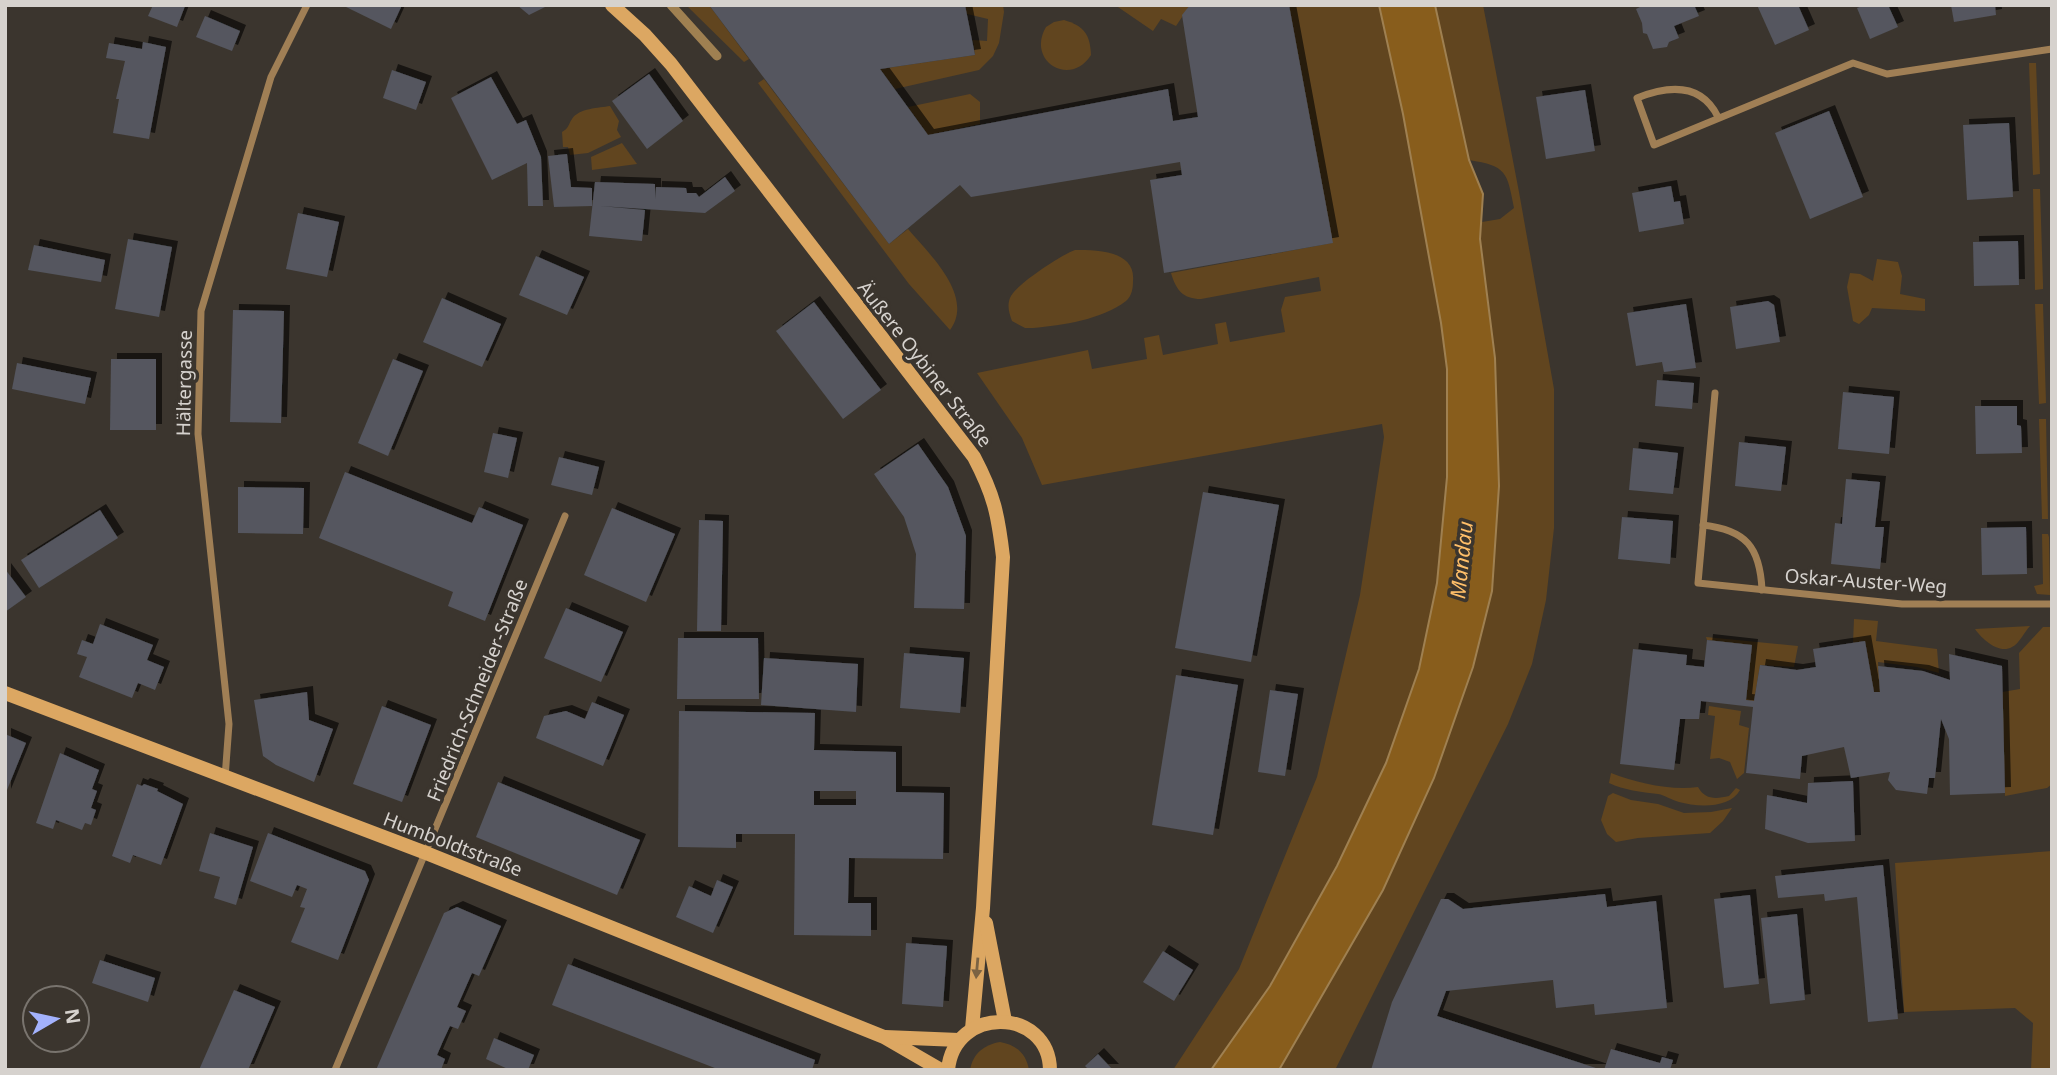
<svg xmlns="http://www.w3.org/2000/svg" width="2057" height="1075" font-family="'Noto Sans',sans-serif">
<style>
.green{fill:#61451f}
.water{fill:#885d1c;stroke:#9f8051;stroke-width:2}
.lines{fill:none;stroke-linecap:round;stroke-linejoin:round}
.stream{stroke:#9f8051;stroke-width:9}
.building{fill:#54565f;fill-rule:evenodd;filter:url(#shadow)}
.street{stroke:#a07f55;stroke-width:7}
.secondary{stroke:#dca762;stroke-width:14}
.oneway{fill:#7b6343}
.labels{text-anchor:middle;stroke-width:7;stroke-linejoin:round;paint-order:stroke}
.street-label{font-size:19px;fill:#d6d2ce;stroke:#3b352e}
.water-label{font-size:21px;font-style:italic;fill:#ffbf69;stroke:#3b352e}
</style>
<defs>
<filter id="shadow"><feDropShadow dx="6" dy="-6" stdDeviation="0" flood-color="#0009"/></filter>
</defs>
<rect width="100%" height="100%" fill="#3b352e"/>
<g class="green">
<polygon points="686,5 709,5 749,59 744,62"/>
<polygon points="965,5 1003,5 1004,12 999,43 993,56 979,70 895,89 880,69 975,55 973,40 987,41 988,19 967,14"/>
<polygon points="1115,5 1190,5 1176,26 1161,19 1153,31"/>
<path d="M1289 5H1379L1403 114 1441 323 1447 369V477L1437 583 1419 669 1386 763 1337 866 1270 986 1211 1070H1173L1239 969 1317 777 1360 595 1384 437 1382 424 1042 485 1022 438 977 373 1088 350 1092 369 1147 359 1144 338 1159 335 1163 355 1218 344 1215 324 1226 322 1230 342 1285 332 1281 310 1285 297 1321 291 1319 277 1201 299C1183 299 1176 290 1171 273L1332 243Z"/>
<path d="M1435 5H1483L1519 192 1554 389V528L1546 600 1532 664 1508 724 1335 1070H1279L1383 890 1434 778 1473 667 1492 591 1499 486 1495 358 1480 239 1482 222 1500 219 1514 208C1507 172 1507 166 1469 160Z"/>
<path d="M1064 20C1084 26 1090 34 1091 55 1070 88 1026 61 1046 27L1054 22Z"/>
<polygon points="2029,63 2036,63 2040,174 2033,175"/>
<path d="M764 79 889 244 908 229C929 254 975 296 950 330L909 284 758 83Z"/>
<polygon points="970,94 980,102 980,124 928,135 908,107"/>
<path d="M610 106 619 121 617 130 621 137 588 153 570 155 568 147H563L562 132C569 128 568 125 572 119 579 108 599 108 610 106Z"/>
<polygon points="622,143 637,164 592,170 591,157"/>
<polygon points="2033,189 2040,189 2043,285 2043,289 2035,290"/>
<path d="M1075 250C1096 250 1136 250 1133 281 1133 288 1132 296 1126 301 1101 320 1063 325 1033 328H1025L1012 321C1009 313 1007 306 1010 298 1015 285 1061 255 1075 250Z"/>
<polygon points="1877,259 1898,262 1902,276 1900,294 1925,299 1925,311 1872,308 1869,315 1859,324 1853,321 1847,287 1850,273 1860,274 1873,281"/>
<polygon points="2035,304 2043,304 2046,403 2039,404"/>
<polygon points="2039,419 2046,419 2048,519 2042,519"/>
<polygon points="2042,534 2048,534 2049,537 2050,595 2037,594 2034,586 2043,584"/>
<polygon points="1854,619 1878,621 1876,641 1937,649 1939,673 1917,667 1878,662 1880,692 1874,692 1865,641 1853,643"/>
<path d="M2030 626C2025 631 2019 644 2012 647 1999 655 1981 638 1975 629Z"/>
<polygon points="2043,627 2052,627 2052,784 2047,788 2005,796 2002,692 2020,689 2019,653"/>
<polygon points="1706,637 1798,646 1794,667 1760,665 1754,701 1746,700 1752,645 1707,640"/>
<polygon points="1709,706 1741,711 1739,725 1749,728 1744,773 1737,779 1730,762 1719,758 1710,759 1715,716 1708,715"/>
<path d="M1611 773C1636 783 1672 791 1698 787 1705 800 1716 799 1729 796L1736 788 1740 790C1730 809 1697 807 1679 802 1671 800 1665 795 1658 794 1641 792 1624 790 1609 783Z"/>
<polygon points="1613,793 1631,800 1658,804 1684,813 1711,812 1732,808 1723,821 1710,833 1638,838 1616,842 1607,834 1601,820 1608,796"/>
<polygon points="2052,851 2052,1070 2031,1070 2033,1023 2015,1008 1904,1012 1895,863"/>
<path d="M1000 1042C1016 1045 1026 1053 1029 1070H970C973 1053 984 1045 1000 1042Z"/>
</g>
<polygon class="water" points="1379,5 1435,5 1469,160 1483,194 1480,239 1495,358 1499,486 1492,591 1473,667 1434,778 1383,890 1279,1070 1211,1070 1270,986 1337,866 1386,763 1419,669 1437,583 1447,477 1447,369 1441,323 1403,114"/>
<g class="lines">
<polyline class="stream" points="671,5 717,56"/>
</g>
<g class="building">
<polygon points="153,5 185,6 177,27 148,16"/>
<polygon points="342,5 402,5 391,29"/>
<polygon points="517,5 549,5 529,15"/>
<polygon points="709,5 965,5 975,55 880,69 928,135 1168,89 1173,121 1198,117 1182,15 1190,5 1289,5 1333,243 1164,273 1150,180 1182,175 1180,162 971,197 960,185 889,244"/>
<polygon points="1644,5 1694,5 1699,16 1674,26 1679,38 1669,42 1667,47 1653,49 1647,34 1643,33 1642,23 1636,9"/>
<polygon points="1757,5 1798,5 1809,30 1775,45"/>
<polygon points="1865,5 1888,5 1898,27 1870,39 1857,8"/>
<polygon points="1951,5 1995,5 1996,15 1954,22"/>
<polygon points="205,16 240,31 232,51 196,37"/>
<polygon points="143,42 166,47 149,139 113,133 119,99 116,99 125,61 106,58 109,43 142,49"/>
<polygon points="392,70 426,82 416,110 383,98"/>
<polygon points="649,74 683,121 647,149 612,101"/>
<polygon points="491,77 517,124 526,120 541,157 543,206 528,206 527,163 492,180 451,98"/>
<polygon points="1585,90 1595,151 1546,159 1536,97"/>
<polygon points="1829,111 1863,197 1810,219 1775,133"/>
<polygon points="2009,123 2013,197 1967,200 1963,125"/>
<polygon points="567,154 571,187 592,188 592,206 554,207 548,156"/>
<polygon points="725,177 735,191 705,213 600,206 645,210 642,241 589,236 595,182 655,184 655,199 656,187 686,188 687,193 696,193 699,197"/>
<polygon points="1671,186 1674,202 1680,201 1684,224 1639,232 1632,193"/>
<polygon points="298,213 339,222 327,277 286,269"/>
<polygon points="128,239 172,247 159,317 115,309"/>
<polygon points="2018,241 2019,285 1974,286 1973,242"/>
<polygon points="34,245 105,260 101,282 28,270"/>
<polygon points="536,256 584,277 567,315 519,295"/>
<polygon points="442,298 501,324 482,367 423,342"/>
<polygon points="1768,301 1774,305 1780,342 1736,349 1730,307"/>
<polygon points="814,302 881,390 843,419 776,331"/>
<polygon points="1686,304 1696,368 1664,372 1662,362 1636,366 1627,313"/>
<polygon points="233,310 284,311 281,423 230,422"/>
<polygon points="111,359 156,359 156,430 110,430"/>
<polygon points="393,359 423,371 388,456 358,443"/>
<polygon points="17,363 91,378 85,404 12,389"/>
<polygon points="1657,380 1694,383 1692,409 1655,406"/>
<polygon points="1843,392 1894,397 1889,454 1838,449"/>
<polygon points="1975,406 2017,406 2017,425 2021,426 2022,453 1976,454"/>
<polygon points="493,433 517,438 508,478 484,472"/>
<polygon points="1739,442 1786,447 1781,491 1735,486"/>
<polygon points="918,444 948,487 966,536 964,609 914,608 916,554 904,517 874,474"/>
<polygon points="1633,448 1678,453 1673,494 1629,490"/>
<polygon points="559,457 599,467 592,495 551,485"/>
<polygon points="345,472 472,523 479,507 523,525 485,621 448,606 453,592 319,538"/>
<polygon points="1846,479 1880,482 1875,527 1884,527 1880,569 1831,564 1835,523 1842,524"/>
<polygon points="238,487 304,488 303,534 238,533"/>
<polygon points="1203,492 1279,505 1251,662 1175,648"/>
<polygon points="612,508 675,534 646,602 584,575"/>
<polygon points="100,510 118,538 39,588 21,560"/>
<polygon points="1622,517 1673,521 1670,564 1618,559"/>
<polygon points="699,520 723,521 721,631 697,631"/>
<polygon points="2026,527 2027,574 1982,575 1981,528"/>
<polygon points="5,569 26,597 5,612"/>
<polygon points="566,608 623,632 601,682 544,658"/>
<polygon points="100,624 153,645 147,660 164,667 155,690 138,683 132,698 79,677 87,657 77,654 82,640 93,644"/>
<polygon points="678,638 758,638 759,699 677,699"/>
<polygon points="1707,640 1752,645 1746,700 1754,701 1760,665 1797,670 1816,667 1813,649 1865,641 1874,692 1880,692 1878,666 1923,671 1950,680 1949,654 2002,666 2005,793 1950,795 1949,739 1941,719 1935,778 1929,778 1927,794 1896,790 1888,780 1890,772 1851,778 1844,747 1802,756 1800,779 1746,773 1753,707 1701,701 1699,719 1680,719 1674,770 1620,764 1633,649 1687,655 1686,665 1704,667"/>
<polygon points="904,653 964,658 960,713 900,708"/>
<polygon points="764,658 858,664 856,712 761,705"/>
<polygon points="1176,675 1238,685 1213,835 1152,825"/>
<polygon points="1270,690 1298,694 1285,776 1258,772"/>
<polygon points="307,692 309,720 333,729 314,782 276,765 263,756 254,700"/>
<polygon points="592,702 624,715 603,766 536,738 544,716 566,711 585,719"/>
<polygon points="382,706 431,725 402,802 353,784"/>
<path d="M679 711 815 713 814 750 896 752V792L944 793 943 859 849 858 848 903H871V936L794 935 795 834H736V848L678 847ZM814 791H856V805H814Z"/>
<polygon points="5,734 26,743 5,795"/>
<polygon points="60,753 99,770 92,789 97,791 91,808 96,810 91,825 85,823 82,830 56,820 53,829 36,823"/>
<polygon points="1853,781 1855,841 1808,843 1765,829 1767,795 1807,803 1808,783"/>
<polygon points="498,782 640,840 617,895 476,837"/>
<polygon points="137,784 142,786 144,784 158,789 157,791 183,804 161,865 133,855 130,863 112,856"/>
<polygon points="210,833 253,847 236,905 214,898 220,877 199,871"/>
<polygon points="268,833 365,871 369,880 338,960 291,942 305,908 300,907 307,889 297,885 292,897 250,881"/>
<polygon points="1883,865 1898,1019 1868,1022 1857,897 1825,901 1824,894 1778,898 1775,876"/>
<polygon points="717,880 733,887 713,933 676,917 689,886 711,896"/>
<polygon points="1605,894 1607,907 1656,901 1667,1008 1595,1015 1594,1004 1556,1008 1553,980 1446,991 1437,1016 1602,1070 1371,1070 1392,1002 1441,899 1448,899 1463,909"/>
<polygon points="1750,895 1759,984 1724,988 1714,899"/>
<polygon points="457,907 501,926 479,976 472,973 457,1007 466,1011 458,1029 450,1026 443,1041 437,1055 445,1059 441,1070 376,1070 444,913"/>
<polygon points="1797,914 1805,1000 1770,1004 1761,918"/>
<polygon points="906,943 947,946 943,1007 902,1004"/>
<polygon points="1163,951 1193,970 1174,1001 1143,982"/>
<polygon points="100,960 155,978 148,1002 92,983"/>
<polygon points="568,964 815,1060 812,1070 720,1070 552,1005"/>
<polygon points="234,990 275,1007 248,1070 199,1070"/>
<polygon points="494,1038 534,1055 528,1070 510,1070 486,1059"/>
<polygon points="1611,1049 1660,1063 1662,1057 1673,1060 1670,1070 1604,1070"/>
<polygon points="1098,1054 1113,1070 1089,1070 1085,1066"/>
</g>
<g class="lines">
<g class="street">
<path d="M1718 117C1701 82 1667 86 1637 98L1654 145 1853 63 1887 74 2052 49"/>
<polyline points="1715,393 1698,583 1902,604 2052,604"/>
<path d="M1703 525C1746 530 1760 547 1762 590"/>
<polyline points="225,778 229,724 198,434 201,311 271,77 307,5"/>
<polyline points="335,1070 565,516"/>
</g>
<g class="secondary">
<path d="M612 5 645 35 671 64 974 457C994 495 998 514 1003 557L983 908 972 1029"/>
<polyline points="5,693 426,853 884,1037 941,1070"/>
<polyline points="986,923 1005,1021"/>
<polyline points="885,1037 959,1040"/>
<path d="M948 1070C954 1005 1049 1007 1050 1070"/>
</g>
</g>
<defs><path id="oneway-solid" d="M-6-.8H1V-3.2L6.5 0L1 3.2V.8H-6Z" transform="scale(1.75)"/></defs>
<use class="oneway" href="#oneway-solid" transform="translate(977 968) rotate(95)"/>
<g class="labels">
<g class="street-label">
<text transform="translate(925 364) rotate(52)" y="7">Äußere Oybiner Straße</text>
<text transform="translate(184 383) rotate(-89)" y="7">Hältergasse</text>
<text transform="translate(1866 581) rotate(4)" y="7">Oskar-Auster-Weg</text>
<text transform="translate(477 690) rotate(-68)" y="7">Friedrich-Schneider-Straße</text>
<text transform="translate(453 844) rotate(21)" y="7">Humboldtstraße</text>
</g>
<g class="water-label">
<text transform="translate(1462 560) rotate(-84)" y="7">Mandau</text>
</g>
</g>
<rect width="2057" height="1075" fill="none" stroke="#d6d2ce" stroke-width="14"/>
<g transform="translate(56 1019) rotate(81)"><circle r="33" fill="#3b352e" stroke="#79746e" stroke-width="2"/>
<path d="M0-5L12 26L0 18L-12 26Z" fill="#a3b2fd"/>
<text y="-10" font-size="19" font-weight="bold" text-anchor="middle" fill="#d6d2ce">N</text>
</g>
</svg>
